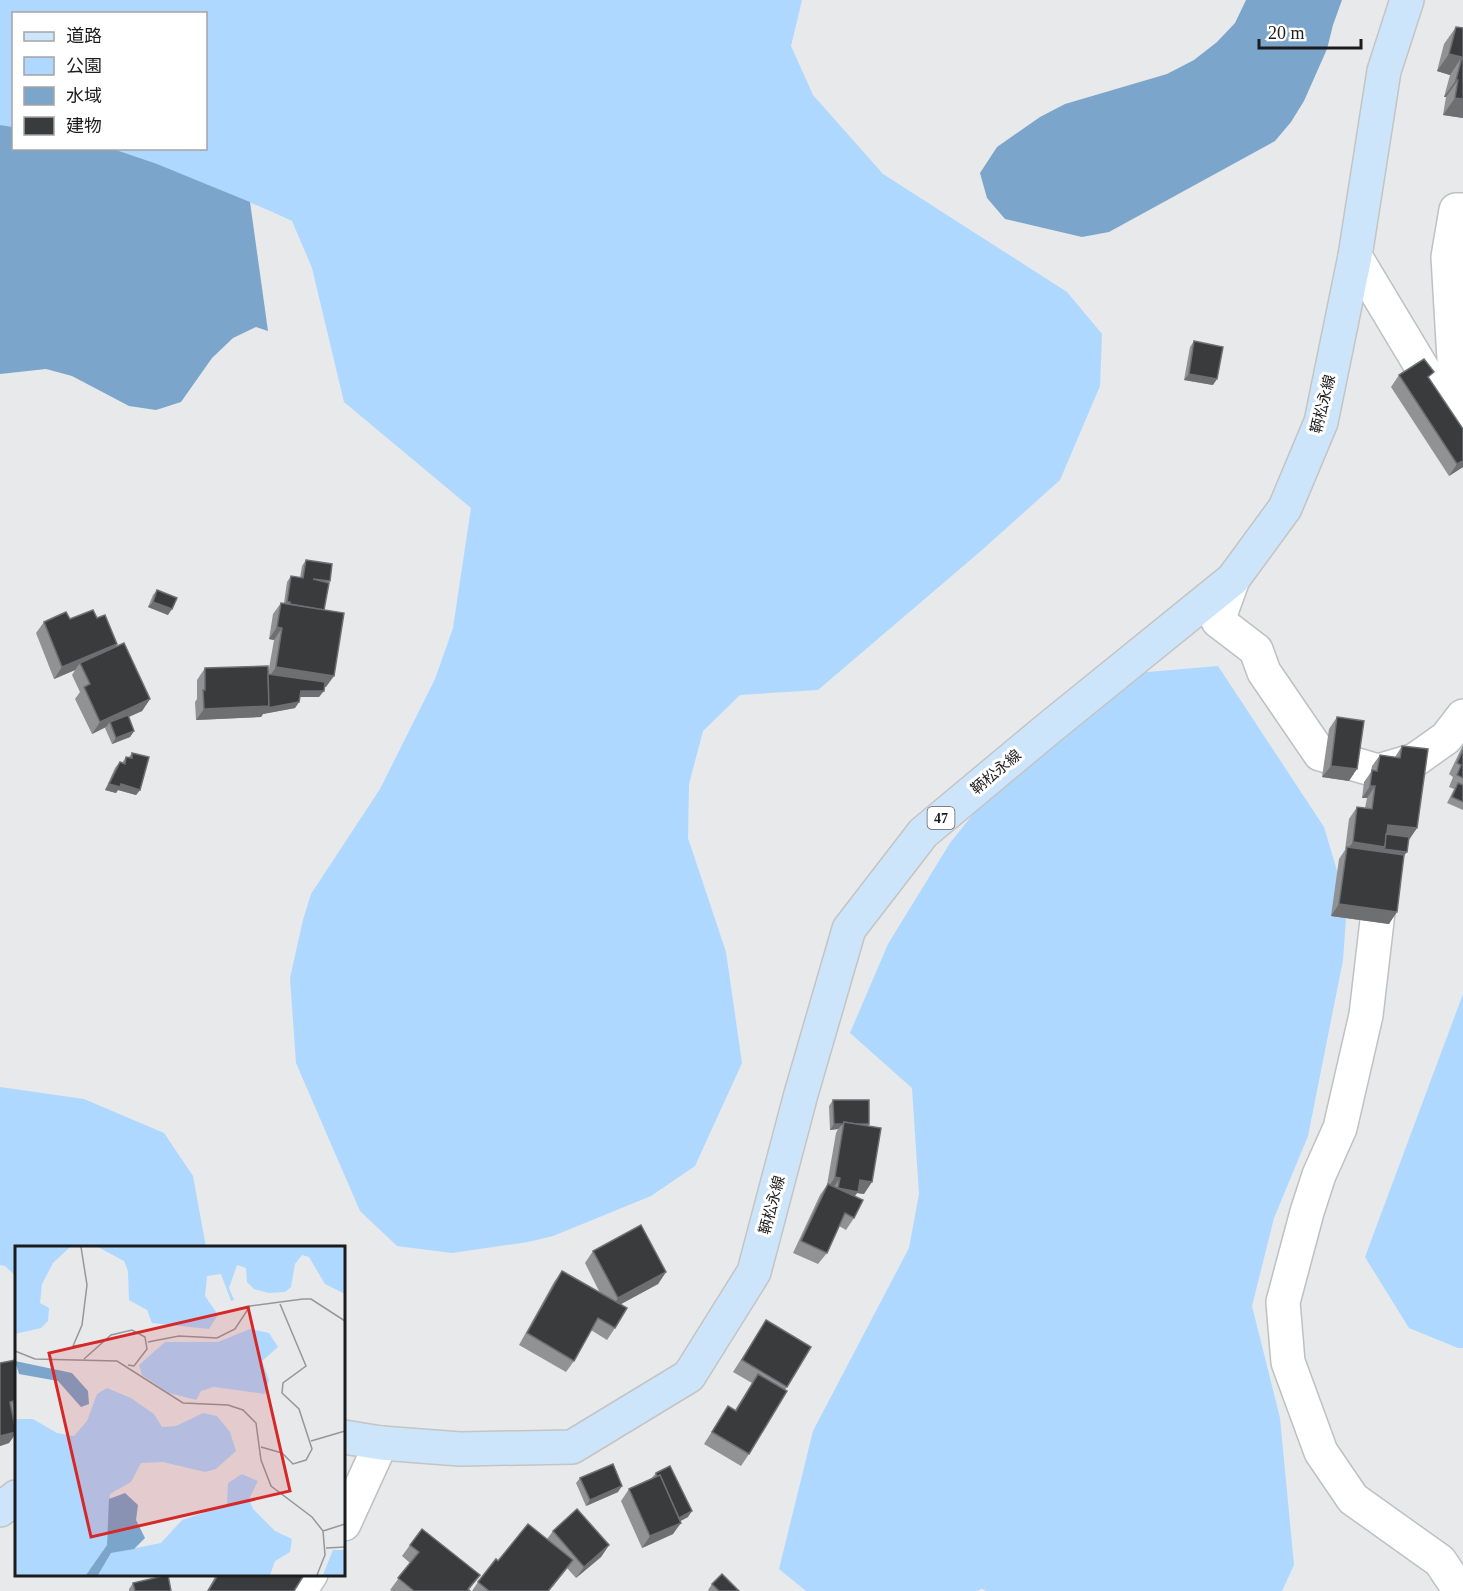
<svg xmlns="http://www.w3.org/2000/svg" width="1463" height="1591" font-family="'Times New Roman','Noto Sans JP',serif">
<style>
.green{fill:#aed8ff}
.water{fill:#7ca5cb}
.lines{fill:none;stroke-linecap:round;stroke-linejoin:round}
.minor-casing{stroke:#bec0c2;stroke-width:36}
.major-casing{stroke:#c4c4c4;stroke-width:36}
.minor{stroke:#fff;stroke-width:33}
.major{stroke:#cde5fb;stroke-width:33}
.wall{fill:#909294}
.shaded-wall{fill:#6d6f71}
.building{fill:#393b3d;stroke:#6d6f71;stroke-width:1.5}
.labels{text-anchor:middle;stroke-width:6;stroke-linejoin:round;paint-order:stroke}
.shield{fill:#fff;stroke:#606061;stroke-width:1.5}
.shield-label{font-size:14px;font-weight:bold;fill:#1c1c1d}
.street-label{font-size:15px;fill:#1c1c1d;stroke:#fff}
.inset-road{fill:none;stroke:#969799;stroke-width:1.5}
.view{fill:#d62828;fill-opacity:0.15;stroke:#d62828;stroke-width:3}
.inset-edge{fill:none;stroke:#1c1c1d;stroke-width:3}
</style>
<rect width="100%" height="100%" fill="#e7e9eb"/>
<g class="green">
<path d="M0 0H802L791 46 813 95 883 174 1067 292 1102 334 1100 386 1060 480 982 550 818 690 740 695 703 731 689 784 688 838 726 952 742 1063 695 1166 651 1196 553 1236 528 1242 452 1253 397 1246 360 1211 296 1063 290 978 303 920 311 894 380 789 435 679 453 628 471 508 344 402 312 268 292 221C233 194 173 170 113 149L206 148V14H14L13 127 0 125Z"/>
<polygon points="1218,666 1324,827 1347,904 1343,960 1308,1136 1274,1218 1252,1306 1280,1418 1294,1565 1282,1591 987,1591 982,1589 976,1591 806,1591 779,1569 813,1431 909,1248 919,1194 912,1088 850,1033 888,944 950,843 986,798 1136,673"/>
<polygon points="1463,994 1463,1348 1458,1348 1409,1328 1365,1257"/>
<polygon points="0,1087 84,1099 164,1133 193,1176 206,1247 16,1248 16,1276 5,1266 0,1265"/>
</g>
<g class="water">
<polygon points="1246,0 1342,0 1333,25 1327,49 1304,101 1291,122 1275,141 1109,232 1082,237 1005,219 987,198 980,173 997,147 1040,117 1065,104 1167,74 1194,60 1217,42 1235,23"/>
<polygon points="0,125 13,127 14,148 113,149 157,164 250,202 268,331 256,327 233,338 212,358 181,402 156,410 129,406 72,376 46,369 0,374"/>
</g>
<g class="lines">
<g class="minor-casing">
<g id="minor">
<polyline points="1355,256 1442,401"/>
<polyline points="1458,427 1448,257 1456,210 1463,210"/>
<polyline points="1233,579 1218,621 1256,650 1264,672 1320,754 1378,771 1415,760 1446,738 1463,716"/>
<polyline points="1382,878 1366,1015 1340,1128 1319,1175 1307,1212 1283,1302 1288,1362 1321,1452 1353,1499 1440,1561 1460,1591"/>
<polyline points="344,1524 381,1443"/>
<polyline points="300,1591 311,1574"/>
</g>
</g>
<g class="major-casing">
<g id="major">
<polyline points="344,1437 381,1443 460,1449 572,1447 689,1376 754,1272 801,1094 849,929 923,833 1049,728 1233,579 1285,508 1321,422 1355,256 1384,71 1407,0"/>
<polyline points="0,1510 16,1497"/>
</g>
</g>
<use href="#minor" class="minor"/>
<use href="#major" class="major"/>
</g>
<g class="wall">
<polygon points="1456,27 1463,28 1463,118 1443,115 1446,97 1444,97 1450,75 1437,71 1444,44"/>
<polygon points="1194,341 1213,385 1184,380 1190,347"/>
<polygon points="1399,375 1429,379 1463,429 1463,467 1449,476 1391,387"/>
<polygon points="306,560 330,581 329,583 324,610 326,687 324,687 319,697 300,697 299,702 295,708 263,714 261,717 196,720 195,702 197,699 197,680 205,668 268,674 274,640 269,639 273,614 281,603 284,603 287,582 291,576 300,578 302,566"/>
<polygon points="157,590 168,615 148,607 153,595"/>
<polygon points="97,618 117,644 116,647 150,699 142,711 128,717 134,731 130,737 112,744 105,728 106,727 92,734 75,699 80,692 72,675 75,670 54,679 36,633 44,622"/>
<polygon points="1337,717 1349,781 1322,777 1329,729"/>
<polygon points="1463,745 1463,810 1447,803 1454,789 1449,787 1453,777 1449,774"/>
<polygon points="1402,746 1417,828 1408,840 1407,852 1404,855 1389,924 1331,916 1339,859 1345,850 1349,819 1357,807 1365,808 1367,798 1362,798 1364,782 1371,772 1372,766 1380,755 1395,757"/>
<polygon points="132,753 140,790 136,795 118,790 116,793 105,790 115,768 120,762 122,763 126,757 129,757"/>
<polygon points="833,1100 869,1124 868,1126 864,1194 857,1193 855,1196 854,1218 846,1230 839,1226 827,1253 818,1264 793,1253 820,1195 827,1185 836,1133 838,1129 830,1130 829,1106"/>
<polygon points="593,1251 666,1272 658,1284 621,1304 615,1328 607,1340 591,1330 574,1361 566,1372 519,1345 554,1282 562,1271 600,1293 585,1263"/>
<polygon points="766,1320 811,1347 785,1390 749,1454 741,1466 704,1444 728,1406 735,1410 752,1383 733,1372"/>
<polygon points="16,1360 16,1433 9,1443 0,1446 0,1363"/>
<polygon points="656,1473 688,1517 680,1521 673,1534 642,1548 621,1501 629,1489 651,1479"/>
<polygon points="580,1478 618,1492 586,1506 576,1483"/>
<polygon points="553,1531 609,1545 601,1557 576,1578 567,1568 549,1591 472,1591 478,1582 498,1561 547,1539"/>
<polygon points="410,1545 480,1575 469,1590 470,1591 392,1591 390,1590 410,1563 402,1556"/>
<polygon points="216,1575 304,1575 294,1591 207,1591"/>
<polygon points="133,1583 171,1591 129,1591 129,1589"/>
<polygon points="712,1584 739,1591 709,1591 708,1590"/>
</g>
<g class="shaded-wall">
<polygon points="1449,54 1462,57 1450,75 1437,71"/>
<polygon points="1456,80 1458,80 1446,97 1444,97"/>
<polygon points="1455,98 1463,99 1463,118 1443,115"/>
<polygon points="1189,374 1217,379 1213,385 1184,380"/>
<polygon points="1463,461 1463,467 1449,476 1457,464"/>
<polygon points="153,602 172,609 168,615 148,607"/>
<polygon points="277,627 282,628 274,640 269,639"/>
<polygon points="117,644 109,656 80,663 75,670 54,679 62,667"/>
<polygon points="276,667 334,676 326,687 268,679"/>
<polygon points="301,691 324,691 319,697 297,697"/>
<polygon points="150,699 142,711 111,725 110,722 106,727 92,734 100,722"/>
<polygon points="299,702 295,708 263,714 261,717 196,720 204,709"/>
<polygon points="134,731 130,737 112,744 116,738"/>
<polygon points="1331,766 1357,769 1349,781 1322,777"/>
<polygon points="109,784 121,784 140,790 136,795 118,790 116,793 105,790"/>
<polygon points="1370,786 1375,786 1367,798 1362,798"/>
<polygon points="1388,825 1417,828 1409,840 1384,837"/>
<polygon points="1353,842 1385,847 1407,852 1402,858 1346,851"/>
<polygon points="1339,904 1397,912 1389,924 1331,916"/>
<polygon points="834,1124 843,1124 838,1129 830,1130"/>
<polygon points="835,1177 840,1178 832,1190 827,1189"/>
<polygon points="860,1180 872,1182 864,1194 857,1193 849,1203 838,1188"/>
<polygon points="666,1272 658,1284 610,1310 618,1298"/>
<polygon points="16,1426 16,1433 9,1443 0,1446 0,1436 12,1433"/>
<polygon points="622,1486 618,1492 586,1506 590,1500"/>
<polygon points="692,1511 688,1517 673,1525 677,1519"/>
<polygon points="681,1523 673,1534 642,1548 650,1536"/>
<polygon points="609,1545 601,1557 576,1578 584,1567"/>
<polygon points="573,1560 565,1571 549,1591 548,1591"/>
</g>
<g class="building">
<polygon points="1456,27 1463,28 1463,99 1455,98 1458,80 1456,80 1462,57 1449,54"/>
<polygon points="1194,341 1223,347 1217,379 1189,374"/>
<polygon points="1424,359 1434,372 1428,377 1463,429 1463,461 1457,464 1399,375"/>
<polygon points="306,560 332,564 330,581 313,579 329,583 324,610 290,604 290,602 287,602 291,576 303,578"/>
<polygon points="157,590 177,598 172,609 153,602"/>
<polygon points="281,603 344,613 334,676 276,667 282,628 277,627"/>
<polygon points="93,610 97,618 105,615 117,644 62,667 44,622 66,612 70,619"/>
<polygon points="124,643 150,699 100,722 84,687 90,684 80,663"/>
<polygon points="268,666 269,706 204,709 203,690 205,690 205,668"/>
<polygon points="268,674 325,682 324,691 301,691 299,702 267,708 269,706"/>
<polygon points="128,715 134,731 116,738 110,722"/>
<polygon points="1337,717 1364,721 1357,769 1331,766"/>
<polygon points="1402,746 1428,749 1417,828 1388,825 1385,847 1353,842 1357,807 1372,809 1375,786 1370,786 1372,770 1377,771 1380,755 1400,758"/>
<polygon points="1463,750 1463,778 1457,775 1461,765 1457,763"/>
<polygon points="132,753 149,757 140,790 121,784 120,787 109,784 120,762 125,764 126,757 132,758"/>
<polygon points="1458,783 1463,785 1463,802 1452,797"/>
<polygon points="1386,834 1409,837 1407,852 1383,849 1385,847"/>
<polygon points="1347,847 1404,855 1397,912 1339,904"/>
<polygon points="833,1100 869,1100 869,1124 856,1124 844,1122 843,1124 834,1124"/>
<polygon points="844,1122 881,1128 872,1182 860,1180 858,1192 838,1188 840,1178 835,1177"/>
<polygon points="828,1184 863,1200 854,1218 845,1213 827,1253 801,1241"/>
<polygon points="641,1225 666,1272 618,1298 593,1251"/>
<polygon points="562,1271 627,1308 615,1328 598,1318 574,1361 527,1333"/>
<polygon points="766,1320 811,1347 787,1387 742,1360"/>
<polygon points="16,1360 16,1414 13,1401 10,1402 16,1432 0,1436 0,1363"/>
<polygon points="758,1374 787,1391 749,1454 712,1432 728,1406 736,1411"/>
<polygon points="613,1464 622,1486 590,1500 580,1478"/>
<polygon points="670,1466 692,1511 679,1518 660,1475 657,1477 656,1473"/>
<polygon points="660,1475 681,1523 650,1536 629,1489"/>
<polygon points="577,1509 609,1545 584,1567 553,1531"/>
<polygon points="528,1524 573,1560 548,1591 489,1591 478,1582 496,1559 498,1561"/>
<polygon points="422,1529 480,1575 468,1589 470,1591 414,1591 398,1578 419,1552 410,1545"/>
<polygon points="722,1574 739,1591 719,1591 712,1584"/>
<polygon points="168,1575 171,1591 135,1591 133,1583"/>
<polygon points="218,1575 304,1575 294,1591 208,1591"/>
</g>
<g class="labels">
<rect class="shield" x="927.5" y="807" width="27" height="22" rx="4.5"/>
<g class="shield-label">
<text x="941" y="823">47</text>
</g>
<g class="street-label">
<text transform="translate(1323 404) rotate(-76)" y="5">鞆松永線</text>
<text transform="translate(996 772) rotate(-40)" y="5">鞆松永線</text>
<text transform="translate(772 1205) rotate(-75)" y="5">鞆松永線</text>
</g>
</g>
<g transform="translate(15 1246)">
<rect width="330" height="330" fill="#e7e9eb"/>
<path d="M0 1H55L38 17 27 38 25 57 34 62 33 75 26 82 0 88ZM83 1H330V48L310 38 294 11 287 9 280 18 276 41 270 46 253 47 239 43 232 36 231 22 222 19 214 42 219 54 216 55 206 28 192 30 190 50 203 69 194 83 137 77 132 64 114 54 113 25 109 15ZM235 83 254 87 263 101 247 115 254 134 250 148 199 141 186 145 181 154 154 147 127 129 124 119 150 96H203ZM92 142 116 152 139 168 147 181 161 180 188 167 202 170 215 186 221 205 201 223 190 226 148 216 126 217 116 236 95 248 92 299 71 329H0V173H18L42 187 59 190 72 175 82 148ZM227 228 243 235 234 253 238 263 260 285 277 293 275 306 260 315 255 329H83L96 307 146 297 167 274 212 259 213 237ZM318 304H330V329H308Z" fill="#aed8ff"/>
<path d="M0 115 57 127 73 145 74 158 66 161 43 135 4 128ZM110 247 123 259 121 274 130 292 119 303 96 307 83 329H71L92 299 94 253Z" fill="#7ca5cb"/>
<path class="inset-road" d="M66 1 72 39 67 79 58 100 87 96M133 96 164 90 202 92 220 83 235 60 288 53H296L330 75M0 105 20 113 102 115 168 157 213 159 228 164 241 177 246 214 256 240 297 271 308 285 310 309 302 329M69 113 96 89 117 84 130 91 132 103 119 120 113 119M296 195 330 185M246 201 267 207 278 218 291 214 297 203 284 163 267 147 268 137 291 120 265 58M308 285 330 278M311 302 330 301"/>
<path class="view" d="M233 61 275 245 76 291 34 107Z"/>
<rect width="330" height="330" class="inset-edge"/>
</g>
<rect x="12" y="12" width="195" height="138" fill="#ffffff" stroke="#a4a4a5" stroke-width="1.5"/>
<rect x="24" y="32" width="30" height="9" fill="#cde5fb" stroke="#a4a4a5" stroke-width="1.5"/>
<text x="66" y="42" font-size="18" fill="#1c1c1d">道路</text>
<rect x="24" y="57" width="30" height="18" fill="#aed8ff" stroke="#a4a4a5" stroke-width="1.5"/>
<text x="66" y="72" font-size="18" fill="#1c1c1d">公園</text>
<rect x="24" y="87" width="30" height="18" fill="#7ca5cb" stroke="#a4a4a5" stroke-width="1.5"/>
<text x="66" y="102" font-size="18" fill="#1c1c1d">水域</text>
<rect x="24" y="117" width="30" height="18" fill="#393b3d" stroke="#a4a4a5" stroke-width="1.5"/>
<text x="66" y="132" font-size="18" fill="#1c1c1d">建物</text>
<path d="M1259 39v9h102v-9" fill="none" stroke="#1c1c1d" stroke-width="3"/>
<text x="1268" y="39" font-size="18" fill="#1c1c1d" stroke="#ffffff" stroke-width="4.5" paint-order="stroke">20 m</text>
</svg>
